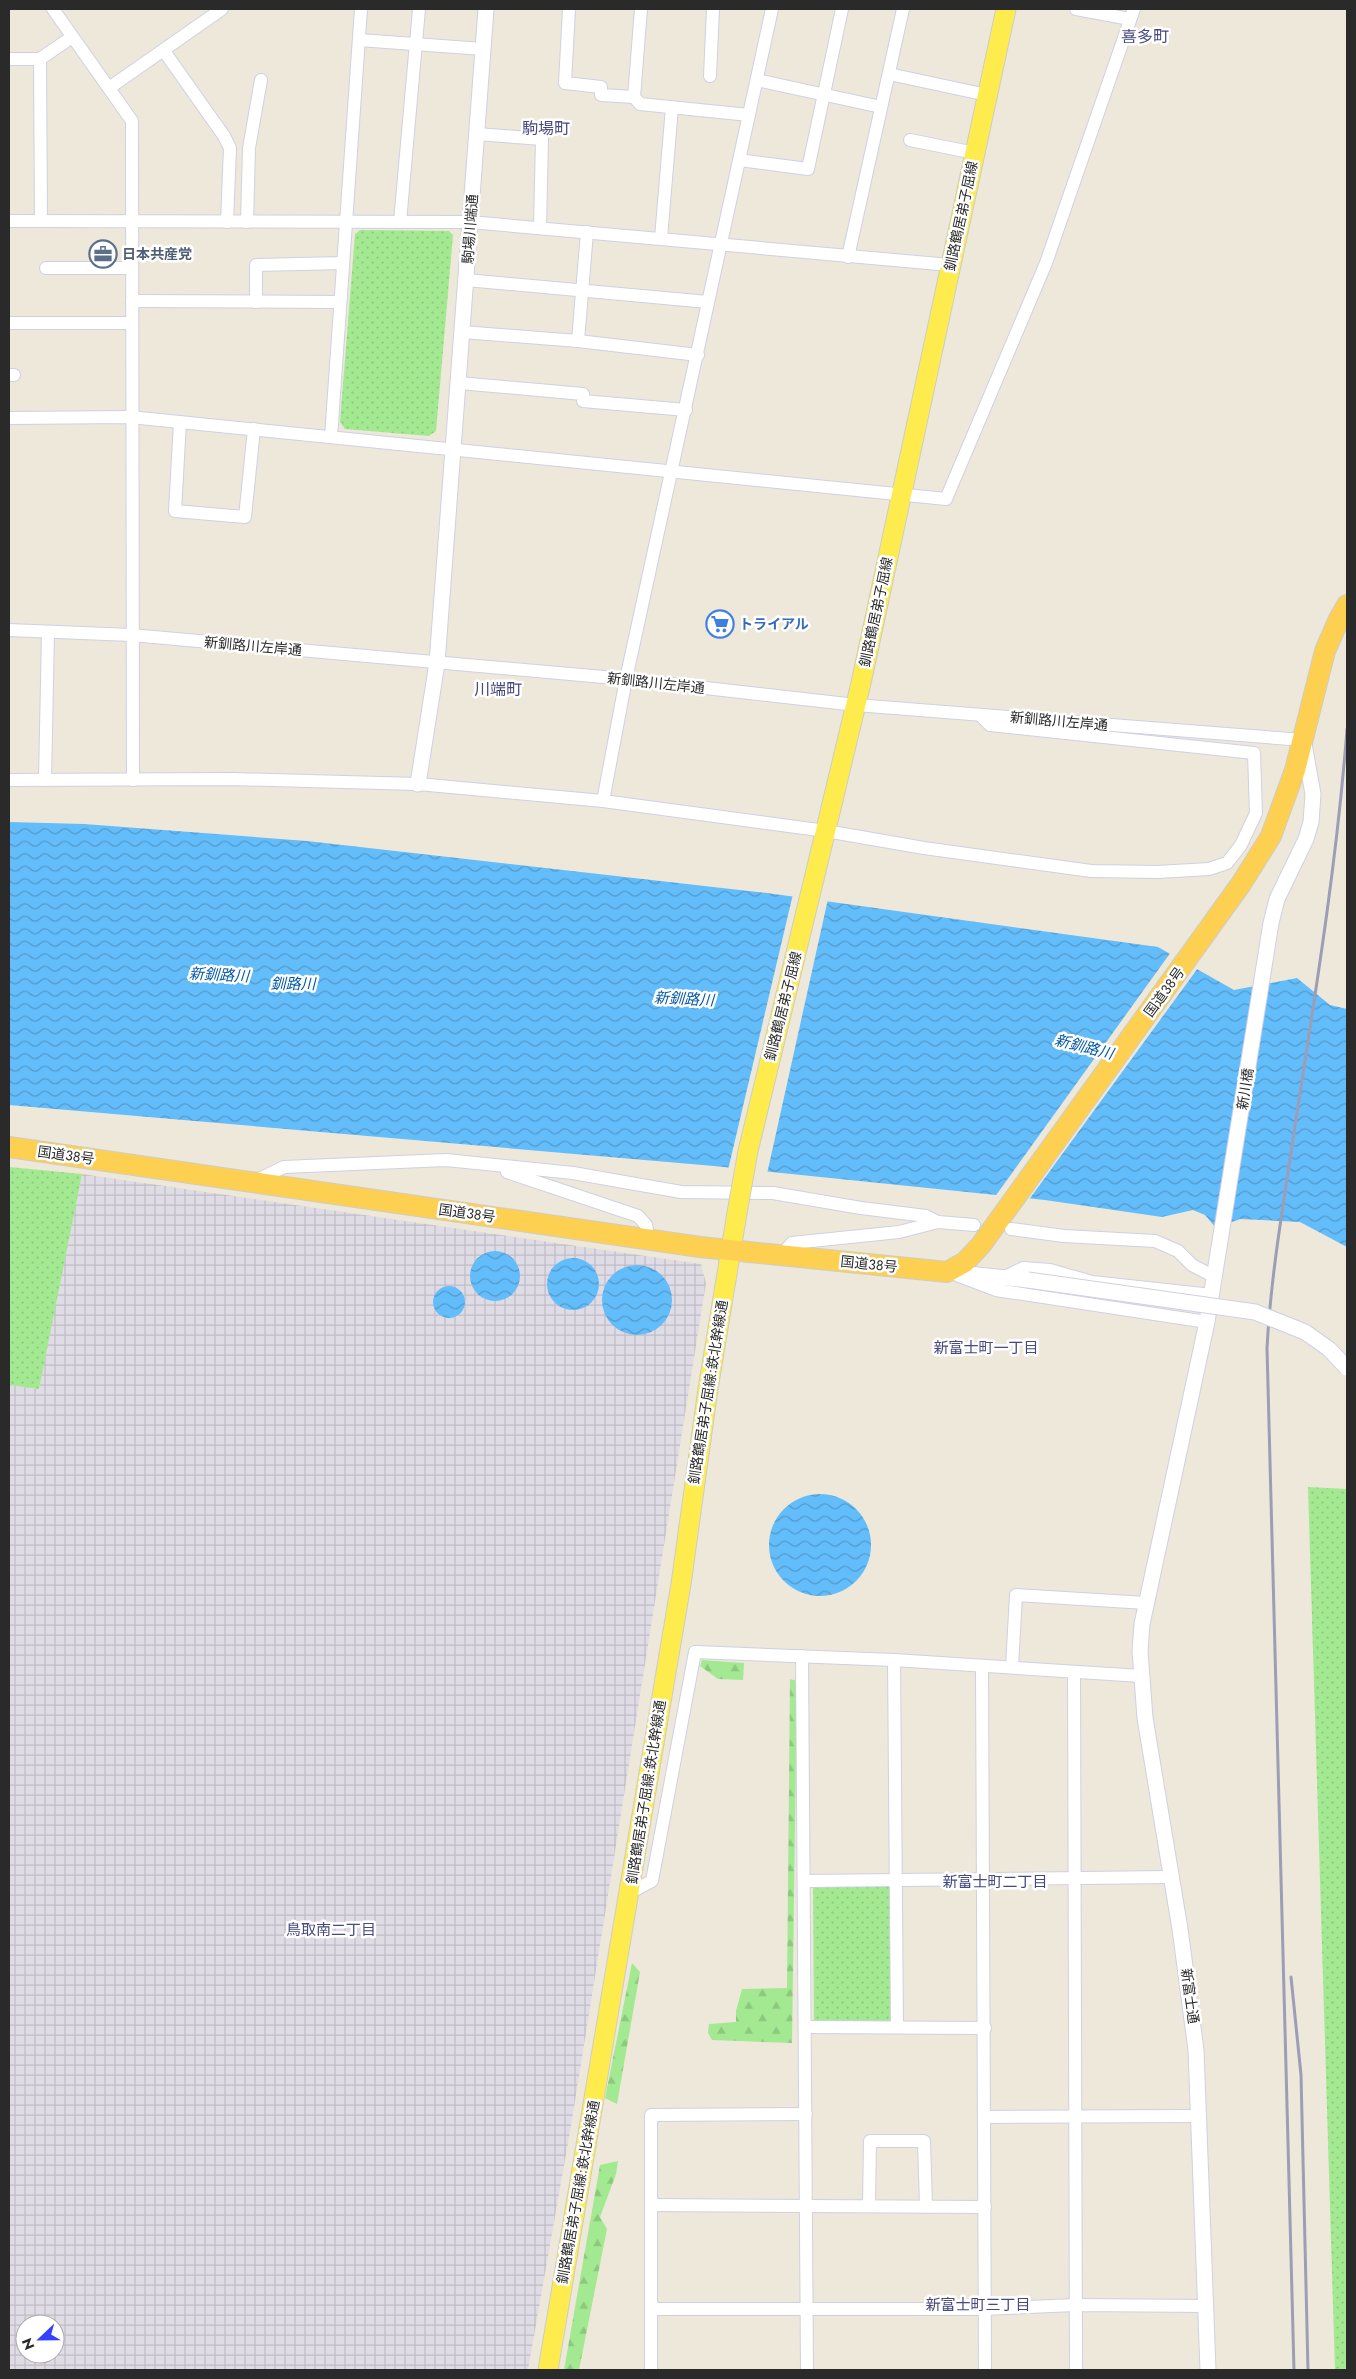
<svg xmlns="http://www.w3.org/2000/svg" width="1356" height="2379" font-family="Jost,'Noto Sans JP',sans-serif">
<style>
.industrial{fill:url(#industrial-grid);fill-rule:evenodd}
.grass{fill:url(#grass-dots)}
.forest{fill:url(#forest-firs)}
.water{fill:url(#water-waves)}
.pier{fill:#ede8da}
.lines{fill:none;stroke-linecap:round;stroke-linejoin:round}
.minor-casing{stroke:#cfd0e4;stroke-width:14}
.tertiary-casing{stroke:#cfd0e4;stroke-width:17}
.primary-casing{stroke:#ccc;stroke-width:21}
.trunk-casing{stroke:#ccc;stroke-width:22}
.minor{stroke:#fff;stroke-width:12}
.tertiary{stroke:#fff;stroke-width:15}
.primary{stroke:#feec4f;stroke-width:19}
.trunk{stroke:#fed052;stroke-width:20}
.rail{stroke:#9c9db6;stroke-width:3}
.tertiary-bridge-casing{stroke:#cfd0e4;stroke-width:17;stroke-linecap:butt}
.primary-bridge-casing{stroke:#ccc;stroke-width:21;stroke-linecap:butt}
.tertiary-bridge{stroke:#fff;stroke-width:15}
.primary-bridge{stroke:#feec4f;stroke-width:19}
.labels{text-anchor:middle;stroke-width:5;stroke-linejoin:round;paint-order:stroke}
.street-label{font-size:14px;fill:#2a2a2a;stroke:#fff}
.service-label{font-size:14px;font-weight:bold;fill:#4e5e75;stroke:#fff;text-anchor:start}
.shop-label{font-size:14px;font-weight:bold;fill:#366cbe;stroke:#fff;text-anchor:start}
.water-label{font-size:15px;font-style:italic;fill:#0157a7;stroke:#fff}
.neighbourhood-label{font-size:15px;fill:#46487f;stroke:#fff}
.quarter-label{font-size:16px;fill:#46487f;stroke:#fff}
</style>
<defs>
<pattern id="industrial-grid" width="8" height="8" patternUnits="userSpaceOnUse" patternTransform="scale(1.25)"><rect width="8" height="8" fill="#e0dce5"/><path d="M0 4h8M4 0v8" fill="none" stroke="#c0bdc5"/></pattern>
<pattern id="grass-dots" width="8" height="8" patternUnits="userSpaceOnUse" patternTransform="scale(1.25)"><rect width="8" height="8" fill="#a3e991"/><path d="M2 2h.1M6 6h.1" fill="none" stroke="#8cc87d" stroke-width="1.8" stroke-linecap="round"/></pattern>
<pattern id="forest-firs" width="22" height="20" patternUnits="userSpaceOnUse" patternTransform="scale(1.25)"><rect width="22" height="20" fill="#a3e991"/><path d="M5 1l3.5 6h-7zM16 11l3.5 6h-7z" fill="#8cc87d"/></pattern>
<pattern id="water-waves" width="16" height="10" patternUnits="userSpaceOnUse" patternTransform="scale(1.25)"><rect width="16" height="10" fill="#63bdfa"/><path d="M0 5q4-4 8 0t8 0" fill="none" stroke="#529acb"/></pattern>
</defs>
<rect width="100%" height="100%" fill="#ede8da"/>
<path class="industrial" d="M82 1174 701 1264 706 1283 572 2120 528 2370H9V1385L39 1389 67 1240ZM25 2324H55V2354H25Z"/>
<g class="grass">
<polygon points="360,230 449,231 453,235 436,431 429,436 345,429 340,422 355,234"/>
<polygon points="9,1167 82,1174 39,1389 9,1385"/>
<polygon points="1308,1487 1347,1489 1347,2370 1335,2370"/>
<polygon points="889,1885 891,2024 814,2025 813,1886"/>
</g>
<g class="forest">
<polygon points="702,1660 744,1663 743,1680 718,1679 700,1666"/>
<polygon points="790,1679 797,1681 792,2043 712,2040 708,2033 709,2024 736,2022 736,2011 742,1989 787,1988"/>
<polygon points="632,1963 640,1972 617,2104 605,2098"/>
<polygon points="618,2161 616,2174 600,2217 607,2229 579,2370 564,2370 600,2165"/>
</g>
<g class="water">
<polygon points="9,822 84,824 307,841 767,893 1158,947 1234,990 1297,978 1330,1005 1347,1009 1347,1247 1300,1222 1240,1219 1216,1228 1205,1215 1193,1210 1162,1217 1045,1200 714,1166 9,1105"/>
<circle cx="495" cy="1276" r="25"/>
<circle cx="573" cy="1284" r="26"/>
<circle cx="637" cy="1300" r="35"/>
<circle cx="449" cy="1302" r="16"/>
<circle cx="820" cy="1545" r="51"/>
</g>
<g class="pier">
<polygon points="793,894 828,899 767,1174 728,1170"/>
<polygon points="1171,952 1198,968 1028,1201 994,1198"/>
</g>
<g class="lines">
<g class="minor-casing">
<g id="minor">
<polyline points="53,9 132,121 133,780"/>
<polyline points="569,9 565,83 601,87 601,95 634,97 641,9"/>
<polyline points="1076,9 1130,19"/>
<polyline points="359,40 483,49"/>
<polyline points="164,51 224,136 230,148 227,222"/>
<polyline points="9,59 40,59"/>
<polyline points="889,74 987,95"/>
<polyline points="710,76 713,9"/>
<polyline points="757,80 881,107"/>
<polyline points="109,88 222,9"/>
<polyline points="634,97 640,104 749,115"/>
<polyline points="477,134 542,139 540,228"/>
<polyline points="910,140 975,153"/>
<polyline points="739,160 808,169 842,9"/>
<polyline points="9,221 470,222 950,265"/>
<polyline points="41,221 40,59 72,37"/>
<polyline points="247,222 249,148 261,80"/>
<polyline points="400,222 419,9"/>
<polyline points="661,238 672,107"/>
<polyline points="848,257 903,9"/>
<polyline points="46,268 132,268"/>
<polyline points="466,280 708,302"/>
<polyline points="132,301 340,302"/>
<polyline points="256,302 256,265 343,263"/>
<polyline points="9,323 132,323"/>
<polyline points="462,332 578,341 698,355"/>
<polyline points="578,341 587,232"/>
<polyline points="9,375 14,375"/>
<polyline points="459,383 583,394 583,401 686,410"/>
<polyline points="9,418 130,417 946,499 1046,263 1134,9"/>
<polyline points="180,422 175,511 245,517 254,429"/>
<polyline points="331,437 361,9"/>
<polyline points="9,630 131,635 626,679 856,705 1303,740"/>
<polyline points="9,780 232,779 418,784 603,801 826,831 924,848 1091,871 1157,872 1209,869 1227,863 1241,845 1256,813 1254,753 990,725 980,715"/>
<polyline points="45,780 48,632"/>
<polyline points="603,801 626,679 772,9"/>
<polyline points="507,1172 638,1216 646,1225 649,1240"/>
<polyline points="255,1181 284,1167 446,1160 573,1173 681,1192 773,1193 861,1208 926,1216 938,1222"/>
<polyline points="1011,1229 1064,1236 1155,1241 1178,1251 1192,1265 1215,1277"/>
<polyline points="781,1255 792,1243 899,1232 938,1222 974,1225"/>
<polyline points="959,1276 996,1290 1207,1322"/>
<polyline points="1005,1277 1023,1268 1050,1270 1092,1282 1212,1295"/>
<polyline points="802,1656 807,2370"/>
<polyline points="894,1660 897,2026"/>
<polyline points="982,1666 985,2370"/>
<polyline points="1012,1667 1016,1595 1146,1603"/>
<polyline points="1074,1672 1076,2370"/>
<polyline points="805,1881 1170,1877"/>
<polyline points="629,1893 652,1881 695,1652 894,1660 1141,1676"/>
<polyline points="805,2027 985,2028"/>
<polyline points="985,2117 1199,2116"/>
<polyline points="651,2205 985,2207"/>
<polyline points="869,2206 870,2141 924,2141 926,2206"/>
<polyline points="651,2309 984,2309 1076,2305 1206,2306"/>
<polyline points="651,2370 651,2115 806,2114"/>
</g>
</g>
<g class="tertiary-casing">
<g id="tertiary">
<polyline points="418,784 437,663 486,9"/>
<polyline points="947,1272 1028,1280"/>
<polyline points="1208,2370 1196,2050 1180,1929 1145,1718 1140,1651 1142,1624 1207,1322 1271,923 1277,899 1306,839 1311,822 1313,794 1304,744"/>
</g>
</g>
<g class="primary-casing">
<g id="primary">
<polyline points="821,850 861,683 1006,9"/>
<polyline points="548,2370 681,1584 708,1389 737,1213"/>
</g>
</g>
<g class="trunk-casing">
<polyline id="trunk" points="9,1147 700,1247 947,1272 965,1262 981,1245 1241,884 1271,836 1295,770 1325,651 1339,619 1347,605"/>
</g>
<use href="#minor" class="minor"/>
<use href="#tertiary" class="tertiary"/>
<use href="#primary" class="primary"/>
<use href="#trunk" class="trunk"/>
<g class="rail">
<polyline points="1291,1977 1301,2075 1308,2370"/>
<path d="M1294 2370 1267 1348C1271 1271 1285 1196 1296 1119 1316 990 1337 860 1347 729"/>
</g>
<g class="tertiary-bridge-casing">
<polyline id="tertiary-bridge" points="1028,1280 1255,1312 1305,1332 1329,1349 1347,1368"/>
</g>
<g class="primary-bridge-casing">
<polyline id="primary-bridge" points="737,1213 748,1151 821,850"/>
</g>
<use href="#tertiary-bridge" class="tertiary-bridge"/>
<use href="#primary-bridge" class="primary-bridge"/>
</g>
<defs>
<g id="office-ring" transform="scale(1.4375)"><circle r="9.5" fill="#fff" stroke="#5c6f8a" stroke-width="1.5"/><path d="M-6-3h4V-5.5h4V-3h4V5H-6ZM-1-4.5V-3h2v-1.5ZM-6 0V1H6V0Z" fill="#5c6f8a"/></g>
<g id="supermarket-ring" transform="scale(1.4375)"><circle r="9.5" fill="#fff" stroke="#3f7fe0" stroke-width="1.5"/><path d="M-6-5.5h2.5l.6 2H6L4.5 2H-2.5L-4.4-4H-6ZM-1.5 3.2a1.3 1.3 0 1 0 .1 0ZM3 3.2a1.3 1.3 0 1 0 .1 0Z" fill="#3f7fe0"/></g>
</defs>
<g fill-rule="evenodd">
<use href="#office-ring" x="103" y="254"/>
<use href="#supermarket-ring" x="720" y="624"/>
</g>
<g class="labels">
<g class="street-label">
<text transform="translate(961 216) rotate(-78)" y="5">釧路鶴居弟子屈線</text>
<text transform="translate(470 229) rotate(-86)" y="5">駒場川端通</text>
<text transform="translate(876 612) rotate(-78)" y="5">釧路鶴居弟子屈線</text>
<text transform="translate(253 646) rotate(5)" y="5">新釧路川左岸通</text>
<text transform="translate(656 683) rotate(6)" y="5">新釧路川左岸通</text>
<text transform="translate(1059 721) rotate(5)" y="5">新釧路川左岸通</text>
<text transform="translate(1164 992) rotate(-54)" y="5">国道38号</text>
<text transform="translate(783 1006) rotate(-76)" y="5">釧路鶴居弟子屈線</text>
<text transform="translate(1245 1089) rotate(-81)" y="5">新川橋</text>
<text transform="translate(66 1155) rotate(8)" y="5">国道38号</text>
<text transform="translate(467 1213) rotate(8)" y="5">国道38号</text>
<text transform="translate(869 1264) rotate(6)" y="5">国道38号</text>
<text transform="translate(708 1392) rotate(-81)" y="5">釧路鶴居弟子屈線:鉄北幹線通</text>
<text transform="translate(646 1792) rotate(-81)" y="5">釧路鶴居弟子屈線:鉄北幹線通</text>
<text transform="translate(1190 1996) rotate(82)" y="5">新富士通</text>
<text transform="translate(578 2192) rotate(-80)" y="5">釧路鶴居弟子屈線:鉄北幹線通</text>
</g>
<g class="service-label">
<text x="122" y="259">日本共産党</text>
</g>
<g class="shop-label">
<text x="739" y="629">トライアル</text>
</g>
<g class="water-label">
<text transform="translate(219 975) rotate(3)" y="5">新釧路川</text>
<text x="293" y="989">釧路川</text>
<text transform="translate(684 999) rotate(3)" y="5">新釧路川</text>
<text transform="translate(1084 1047) rotate(14)" y="5">新釧路川</text>
</g>
<g class="neighbourhood-label">
<text x="986" y="1353">新富士町一丁目</text>
<text x="995" y="1887">新富士町二丁目</text>
<text x="331" y="1935">鳥取南二丁目</text>
<text x="978" y="2310">新富士町三丁目</text>
</g>
<g class="quarter-label">
<text x="1145" y="42">喜多町</text>
<text x="546" y="134">駒場町</text>
<text x="498" y="695">川端町</text>
</g>
</g>
<rect width="1356" height="2379" fill="none" stroke="#2a2a2a" stroke-width="20"/>
<g transform="translate(40 2339) rotate(248)"><circle r="24" fill="#ffffff" stroke="#aaaaaa"/>
<path d="M0-4L9 19L0 12L-9 19Z" fill="#3640ff"/>
<text y="-8" font-size="14" font-weight="bold" text-anchor="middle" fill="#2a2a2a">N</text>
</g>
</svg>
